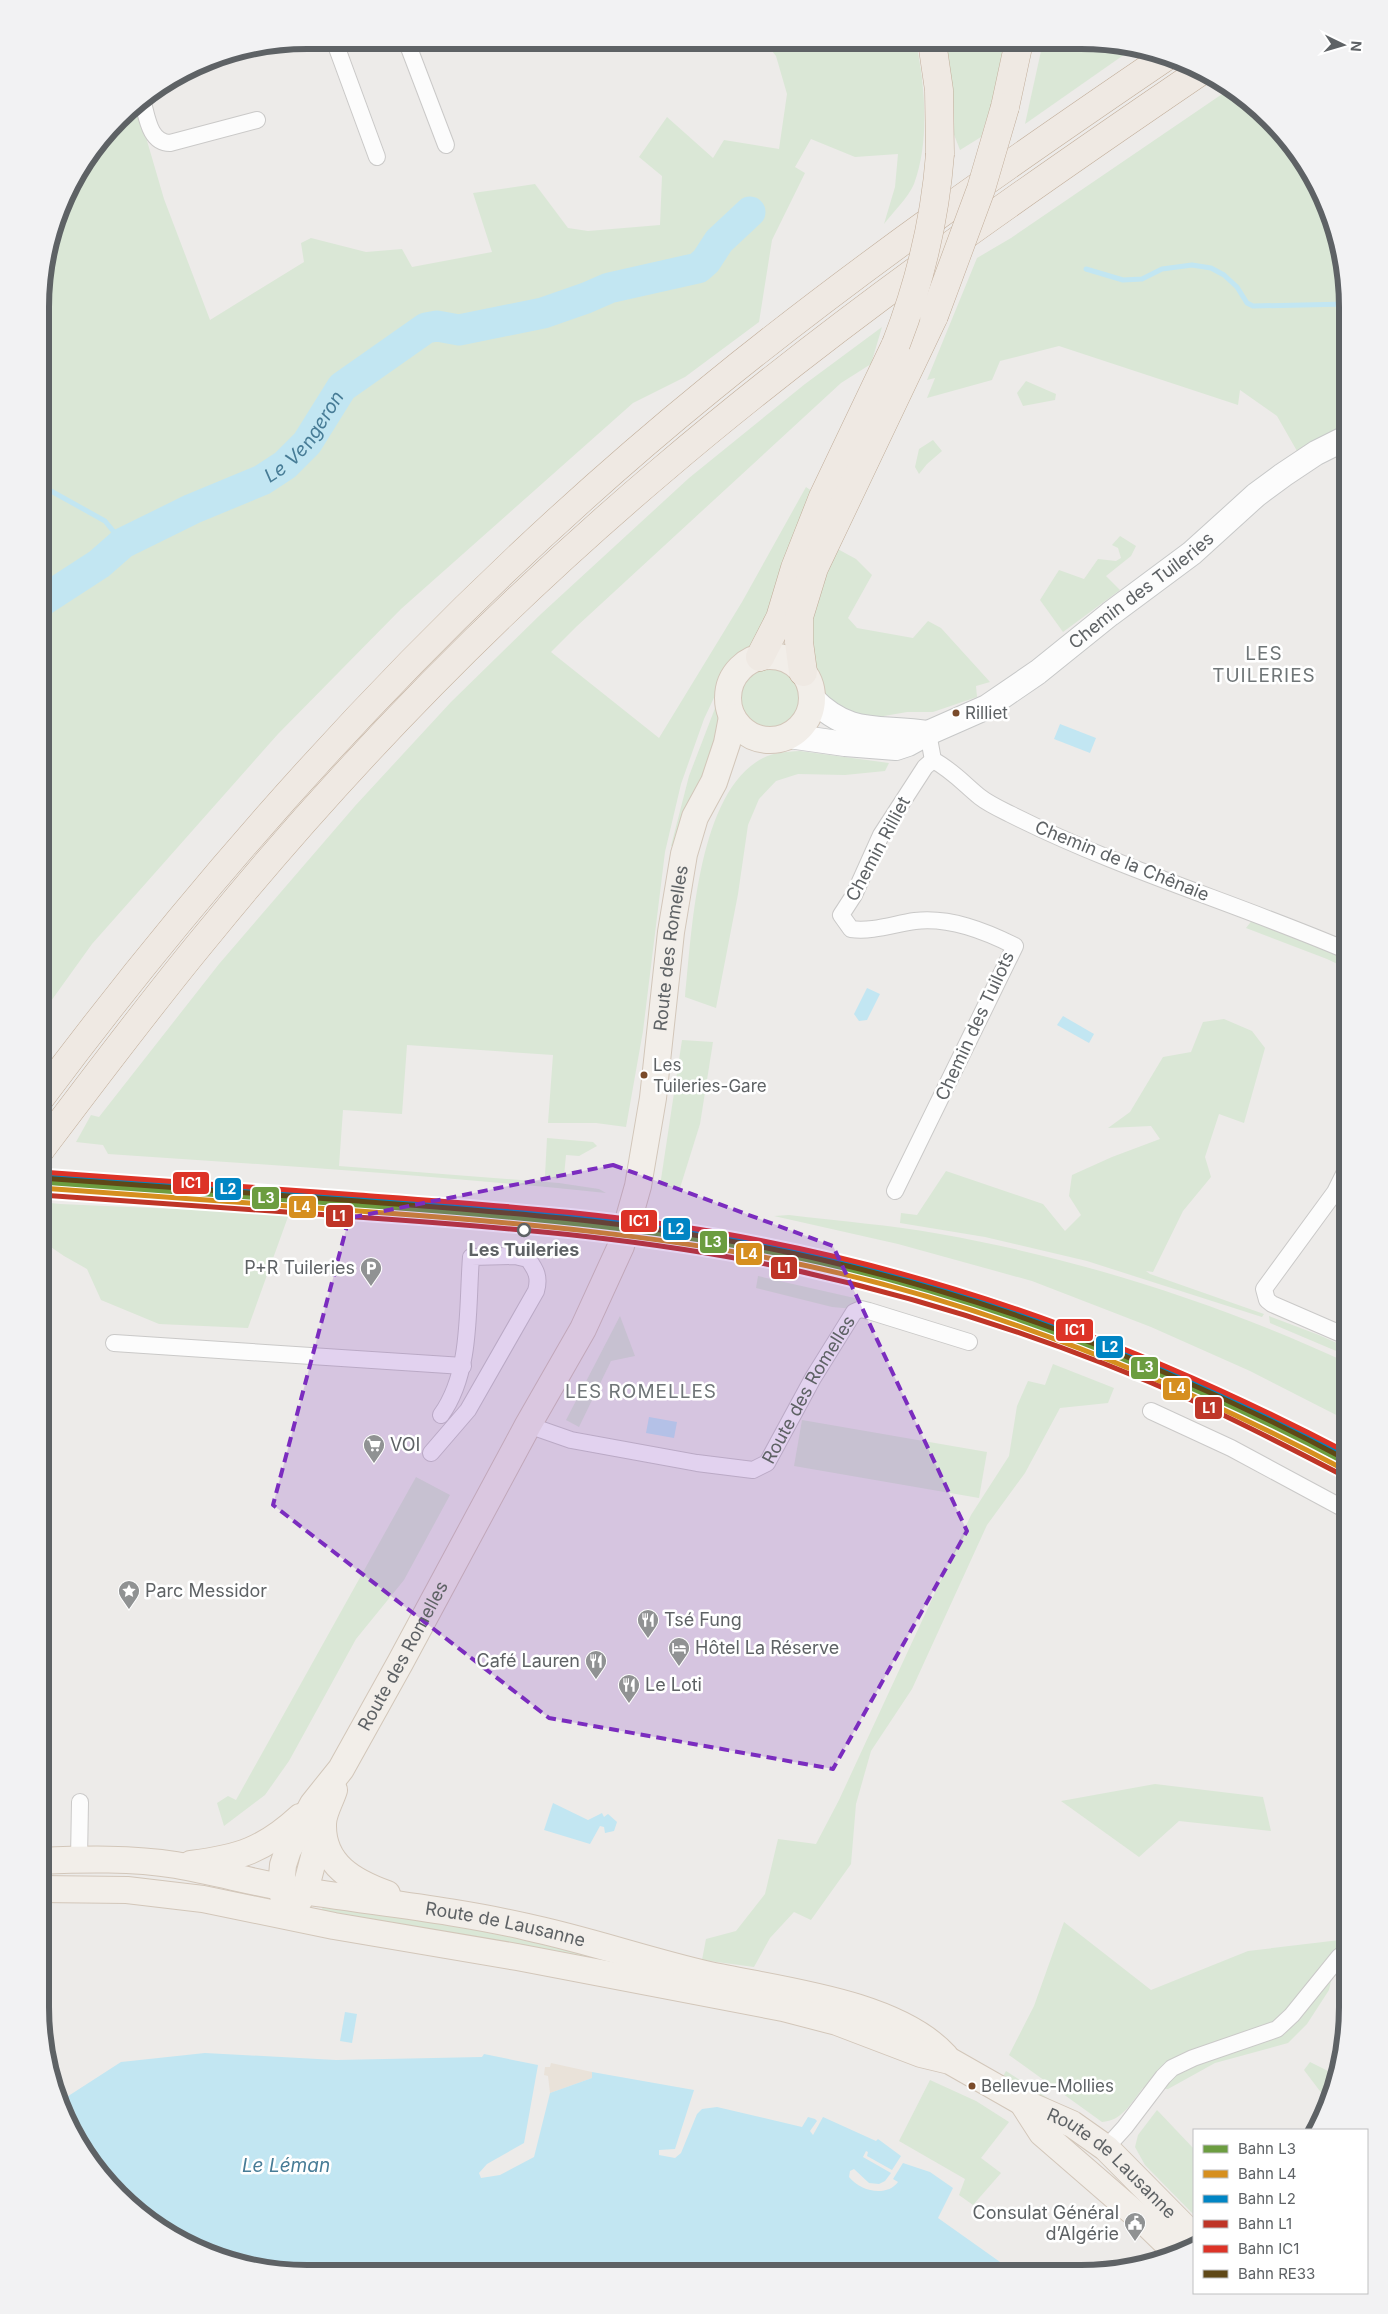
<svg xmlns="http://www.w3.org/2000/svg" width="1388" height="2314" font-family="Inter,sans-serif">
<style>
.green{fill:#dae7d6}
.sand{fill:#e9e2d9}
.water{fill:#c2e6f2}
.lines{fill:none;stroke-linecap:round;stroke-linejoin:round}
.stream{stroke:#c2e6f2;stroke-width:5}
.river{stroke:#c2e6f2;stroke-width:31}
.street-casing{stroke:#cac9c8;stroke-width:18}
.secondary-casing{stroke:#c7c8c8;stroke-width:26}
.primary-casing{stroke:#d2c6b9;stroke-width:28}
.highway-casing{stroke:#c1ad99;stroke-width:29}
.street{stroke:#fcfcfc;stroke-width:16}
.secondary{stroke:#fcfcfc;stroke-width:24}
.primary{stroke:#f2eee9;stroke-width:26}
.highway{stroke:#efe9e3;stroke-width:28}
.highway-bridge-casing{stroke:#c1ad99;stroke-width:29;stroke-linecap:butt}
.highway-bridge{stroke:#efe9e3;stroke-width:28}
.rail-1-casing{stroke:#fff;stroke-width:9}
.rail-2-casing{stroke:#fff;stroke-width:9}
.rail-3-casing{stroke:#fff;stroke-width:9}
.rail-4-casing{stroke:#fff;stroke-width:9}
.rail-5-casing{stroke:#fff;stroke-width:9}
.rail-6-casing{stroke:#fff;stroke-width:9}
.rail-1{stroke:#6c9d40;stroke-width:5}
.rail-2{stroke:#d68f1f;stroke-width:5}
.rail-3{stroke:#0085c4;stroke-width:5}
.rail-4{stroke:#bf3527;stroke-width:5}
.rail-5{stroke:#dd3327;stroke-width:5}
.rail-6{stroke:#5f4817;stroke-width:5}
.marked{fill:#7b2cbf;fill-opacity:0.2;stroke:#7b2cbf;stroke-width:4;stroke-dasharray:10 6;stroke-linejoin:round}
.bus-dot{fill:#7a4b2a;stroke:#fff;stroke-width:2}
.stop-dot{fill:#fff;stroke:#5e6265;stroke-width:2.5}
.labels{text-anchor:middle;stroke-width:5;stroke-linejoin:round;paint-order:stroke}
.bus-label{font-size:17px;fill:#5e6265;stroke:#fff;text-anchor:start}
.street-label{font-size:18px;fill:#5e6265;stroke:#fff}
.stop-label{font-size:18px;font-weight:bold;fill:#5e6265;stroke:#fff}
.poi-label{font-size:18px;fill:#5e6265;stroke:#fff;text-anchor:start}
.water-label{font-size:19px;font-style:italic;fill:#477c96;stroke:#fff}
.neighbourhood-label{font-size:19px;letter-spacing:1px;fill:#6f7577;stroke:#fff}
.rim{fill:none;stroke:#5e6265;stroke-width:6}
.line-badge{stroke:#fff;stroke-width:2}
.badge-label{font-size:14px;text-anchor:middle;font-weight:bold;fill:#fff}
</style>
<rect width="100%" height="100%" fill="#edebe9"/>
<g class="green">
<path d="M764 41 916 42C925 87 930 140 914 184 908 198 893 212 884 224L895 187 898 154 855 157 811 139 795 167 805 173 772 240 759 322 685 377 633 403 401 609 278 734 92 944 41 1015 42 272 68 189 131 106 136 103 164 199 210 320 304 262 301 243 311 238 366 252 402 249 412 267 492 252 473 193 535 184 568 228 588 231 660 225 662 176 639 157 667 117 713 158 724 140 779 149 787 94 776 56Z"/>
<polygon points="945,42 1004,42 998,82 981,137 960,150 953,132"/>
<polygon points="1043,42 1116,42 1135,47 1025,124"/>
<polygon points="1231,88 1244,95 1293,145 1328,205 1348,307 1348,424 1297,451 1277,416 1240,390 1238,405 1059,346 1000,361 992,380 927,398 935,378 927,380 977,258 1011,238"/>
<path d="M882 327 871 364 841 383 576 627 551 652 659 738 742 602 806 487 816 494 783 584 748 652 733 664 726 672 704 719 681 784 665 852 643 1031 626 1127 596 1123H548L553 1055 407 1045 402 1114 343 1110 339 1166 559 1183 599 1189 606 1193C440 1176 274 1165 108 1154L103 1145 76 1142 91 1115 99 1117 219 964 355 806 451 702 541 614 689 478 805 384Z"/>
<polygon points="1026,381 1056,394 1055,400 1023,406 1017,393"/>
<polygon points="933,440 942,451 927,464 919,474 915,467 919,449"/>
<polygon points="1120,536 1136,546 1131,556 1106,576 1120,590 1063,632 1040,600 1059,570 1084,579 1098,559 1116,561 1121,558 1118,548 1112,545"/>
<polygon points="834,547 856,559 872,575 848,618 857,628 913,638 928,621 941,628 990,682 976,686 977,697 933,712 907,712 884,716 885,724 850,716 821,692 816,676 805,637"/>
<circle cx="770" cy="698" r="34"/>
<polygon points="717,703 720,704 723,720 708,767 682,819 673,846 671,846 689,776"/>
<path d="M800 751 889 763 885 771 845 775 798 774 776 781 759 799 748 825 738 894 716 1008 685 997C692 932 697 792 763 758 775 752 787 752 800 751Z"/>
<polygon points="1253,919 1348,957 1348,969 1327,959 1246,928"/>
<polygon points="1224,1019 1252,1031 1265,1048 1244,1123 1219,1114 1205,1157 1211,1177 1183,1211 1153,1272 1146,1271 1150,1274 1264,1314 1262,1317 1087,1261 985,1237 900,1223 901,1213 917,1215 946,1171 1043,1204 1065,1231 1081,1215 1069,1196 1072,1175 1112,1157 1160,1139 1151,1126 1108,1128 1130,1112 1163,1057 1191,1052 1203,1022"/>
<polygon points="682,1040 713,1042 700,1124 680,1188 660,1186"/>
<polygon points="547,1138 593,1142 597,1146 579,1156 566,1155 564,1176 559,1175 558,1179 545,1176"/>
<polygon points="41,1202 60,1204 289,1214 248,1328 159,1324 101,1300 87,1269 64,1256 45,1243 41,1248"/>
<path d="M789 1215C839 1221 890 1225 940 1234 1081 1259 1218 1303 1348 1363V1421L1250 1371 1151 1327 1032 1281 898 1244 774 1216Z"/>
<polygon points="758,1276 859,1299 854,1309 832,1307 756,1288"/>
<polygon points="620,1316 635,1356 611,1361 579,1427 566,1420"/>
<polygon points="1269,1316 1319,1335 1348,1348 1348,1356 1270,1323"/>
<polygon points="1053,1364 1114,1388 1108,1403 1060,1408 1025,1473 987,1525 912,1689 871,1751 856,1804 851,1864 811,1920 794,1912 770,1938 754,1967 702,1960 706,1939 736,1931 765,1894 778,1839 816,1844 839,1800 971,1515 1009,1456 1017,1406 1028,1381 1045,1385"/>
<polygon points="802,1420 987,1452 979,1498 794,1466"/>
<polygon points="416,1477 450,1495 404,1580 356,1639 289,1761 265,1795 224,1826 217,1803 228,1796 236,1800"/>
<polygon points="1155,1784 1263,1797 1271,1831 1179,1821 1139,1857 1061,1801"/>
<polygon points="323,1903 502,1935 790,1996 361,1920 322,1910"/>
<path d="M1064 1922 1151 1990 1248 1951 1340 1940 1329 1990 1307 2024 1288 2043 1215 2063 1168 2089 1143 2088C1131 2103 1122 2121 1102 2122L1009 2055 1034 2006Z"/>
<polygon points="1310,2062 1336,2075 1329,2103 1304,2070"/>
<polygon points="1006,2071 1069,2112 1002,2078"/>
<polygon points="930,2080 976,2101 1009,2122 981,2158 1001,2173 973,2205 959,2195 965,2179 899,2141"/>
<polygon points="1157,2110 1194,2149 1194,2215 1145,2165 1135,2147 1138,2135"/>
</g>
<polygon class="sand" points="551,2063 592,2072 592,2078 550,2093 548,2076 544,2075 545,2067 550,2067"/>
<g class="water">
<polygon points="1060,724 1096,738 1090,753 1054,739"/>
<polygon points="867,988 880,994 867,1020 859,1021 854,1014"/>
<polygon points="1063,1016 1094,1034 1089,1043 1057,1025"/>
<polygon points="649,1417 677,1422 674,1438 646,1433"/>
<polygon points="553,1803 588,1820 602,1813 604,1817 608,1814 617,1822 614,1831 605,1833 604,1827 600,1826 590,1844 544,1830"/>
<polygon points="345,2012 357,2014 352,2043 340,2041"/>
<path d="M205 2053 336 2060 482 2057 484 2054 538 2065 524 2143 487 2164 479 2173 481 2178 500 2175 534 2157 550 2093 592 2078V2072L694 2090 675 2149 659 2150V2155L675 2158 681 2153 697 2114 702 2109 717 2107 802 2127 808 2117 815 2119 817 2121 810 2131 813 2135 823 2117 876 2141 878 2139 901 2156 892 2170 867 2156 868 2152 866 2151 863 2157 891 2173 885 2181 879 2184 869 2183 854 2169 850 2171 849 2177C861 2192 887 2197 898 2182L893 2179 903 2163 930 2172 953 2188 938 2218 1017 2274 272 2272 205 2254 145 2219 95 2170 60 2109 59 2102 121 2062Z"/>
</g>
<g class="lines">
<g class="stream">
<polyline points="1086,269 1123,280 1142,279 1162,269 1192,265 1211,268 1224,275 1237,287 1247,303 1253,306 1347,304"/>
<polyline points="42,486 105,521 123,543"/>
</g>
<path class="river" id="s1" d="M42 601 99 564 123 543 192 509 262 480 285 465 307 443 342 387 426 328 437 326 459 330 543 313 586 298 609 288 698 268 706 261 719 241 750 212"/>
<g class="street-casing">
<g id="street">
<polyline points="334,40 377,157"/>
<polyline points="406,40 446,145"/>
<path d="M142 99C147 116 149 143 170 143L257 120"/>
<path d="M928 733 933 760C952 770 964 784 980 797 989 804 1000 809 1010 814 1119 869 1236 903 1348 951"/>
<path d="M895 1191 1015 946C985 931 950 917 915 921 894 924 872 932 851 929L841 915 854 895 881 835 925 767 933 760"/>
<polyline points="1348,1337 1272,1304 1267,1300 1264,1289 1335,1192 1348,1166"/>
<polyline points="114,1343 463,1366"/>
<polyline points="1151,1411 1231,1448 1348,1511"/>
<path id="s2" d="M528 1425 571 1440 697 1463 753 1470 767 1463 813 1378 854 1312 861 1309 869 1311 969 1342"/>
<path d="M431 1453 468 1410 536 1291C540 1277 536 1270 528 1259L515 1256 471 1257C467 1308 472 1372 441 1415"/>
<polyline points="79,1859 80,1802"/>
<polyline points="1106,2148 1125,2127 1163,2077 1172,2068 1193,2058 1277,2029 1292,2015 1339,1957 1347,1951"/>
</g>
</g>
<g class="secondary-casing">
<g id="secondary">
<path d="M812 698C850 738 881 725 928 733"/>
<path id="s3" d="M789 736 845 744 896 748 908 744 928 733 987 707 1038 672 1110 614 1192 553 1256 495 1283 475 1316 453 1348 437"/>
</g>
</g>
<g class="primary-casing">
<g id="primary">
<circle cx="770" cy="698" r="42"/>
<path d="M334 1790C331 1800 323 1813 323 1824 322 1865 354 1882 387 1894"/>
<path id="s4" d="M40 1861C85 1859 132 1858 176 1865 215 1872 252 1882 291 1889 370 1902 450 1909 527 1927 588 1940 648 1961 709 1975 778 1990 896 2002 945 2056"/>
<path d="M191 1864C239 1858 264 1850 300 1817"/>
<path id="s5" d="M40 1889 127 1890 203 1899 334 1926 517 1957 783 2008 837 2022 921 2054 950 2061 1022 2102 1072 2124 1106 2148 1194 2237"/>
<polyline points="296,1905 305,1891 322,1826"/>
<path id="s6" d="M288 1916 281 1887 283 1865 288 1850 313 1804 341 1769 400 1663 528 1425 583 1329 621 1246 638 1186 653 1098 671 932 684 854 695 817 714 782 727 743 732 717"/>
<polyline points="1022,2102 1042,2133 1147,2224 1179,2255"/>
</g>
</g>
<g class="highway-casing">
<g id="highway">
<polyline points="932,42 939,90 940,154"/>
<polyline points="1005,107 1019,42"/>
<polyline points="760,657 780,618 795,568 823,497 896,344"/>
<polyline points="803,672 799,642 799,617 814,568 934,316"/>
<path d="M41 1097C236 836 457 595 710 389 856 270 1011 162 1167 56"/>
<path d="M41 1149C96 1076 150 1004 208 934 344 767 497 610 661 471 832 325 1016 197 1201 71"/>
</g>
</g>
<use href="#street" class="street"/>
<use href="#secondary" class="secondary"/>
<use href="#primary" class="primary"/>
<use href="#highway" class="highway"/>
<g class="highway-bridge-casing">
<g id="highway-bridge">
<polyline points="934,316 981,189 1005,107"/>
<path d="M896 344C920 282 935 220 940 154"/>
</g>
</g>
<use href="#highway-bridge" class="highway-bridge"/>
<g class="rail-1-casing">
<path id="rail-1" d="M41 1182C156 1190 271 1199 386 1207 522 1217 656 1229 790 1256 986 1296 1171 1371 1348 1464"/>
</g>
<g class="rail-2-casing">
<path id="rail-2" d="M41 1188C156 1196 271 1205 386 1213 521 1223 655 1235 789 1262 984 1302 1169 1377 1345 1470"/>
</g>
<g class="rail-3-casing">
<path id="rail-3" d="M41 1176C156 1184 271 1192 386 1201 524 1211 662 1221 797 1251 993 1294 1170 1364 1348 1457"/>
</g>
<g class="rail-4-casing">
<path id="rail-4" d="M41 1195C156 1203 270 1211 385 1219 522 1229 659 1240 794 1270 930 1300 1063 1343 1191 1400 1242 1423 1292 1449 1342 1475"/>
</g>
<g class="rail-5-casing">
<path id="rail-5" d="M41 1172C147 1180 253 1187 359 1195 494 1205 630 1214 763 1241 971 1282 1160 1355 1348 1453"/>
</g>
<g class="rail-6-casing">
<path id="rail-6" d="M41 1178C147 1186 253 1194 358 1201 493 1211 629 1221 762 1247 969 1288 1158 1360 1345 1459"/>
</g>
<use href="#rail-1" class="rail-1"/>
<use href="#rail-2" class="rail-2"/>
<use href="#rail-3" class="rail-3"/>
<use href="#rail-4" class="rail-4"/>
<use href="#rail-5" class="rail-5"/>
<use href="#rail-6" class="rail-6"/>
</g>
<path class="marked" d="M613 1165 833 1246 967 1531 833 1769 549 1718 273 1505 349 1218Z"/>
<defs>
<g id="parking-pin" transform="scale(1.125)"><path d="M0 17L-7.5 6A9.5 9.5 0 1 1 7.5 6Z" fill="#909293" stroke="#fff"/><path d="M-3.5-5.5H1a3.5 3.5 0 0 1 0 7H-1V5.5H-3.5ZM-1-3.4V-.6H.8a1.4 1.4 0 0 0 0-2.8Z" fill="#fff"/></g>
<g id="supermarket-pin" transform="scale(1.125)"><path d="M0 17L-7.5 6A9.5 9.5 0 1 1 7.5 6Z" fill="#909293" stroke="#fff"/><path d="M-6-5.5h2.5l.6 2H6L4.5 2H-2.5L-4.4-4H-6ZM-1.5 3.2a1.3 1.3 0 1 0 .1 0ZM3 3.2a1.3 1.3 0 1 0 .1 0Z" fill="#fff"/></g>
<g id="sight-pin" transform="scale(1.125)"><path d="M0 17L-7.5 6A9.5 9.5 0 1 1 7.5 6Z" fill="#909293" stroke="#fff"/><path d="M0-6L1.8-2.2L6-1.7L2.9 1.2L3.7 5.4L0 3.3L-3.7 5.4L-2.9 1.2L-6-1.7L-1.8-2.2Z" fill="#fff"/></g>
<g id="restaurant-pin" transform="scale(1.125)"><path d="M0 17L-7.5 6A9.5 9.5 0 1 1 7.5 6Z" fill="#909293" stroke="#fff"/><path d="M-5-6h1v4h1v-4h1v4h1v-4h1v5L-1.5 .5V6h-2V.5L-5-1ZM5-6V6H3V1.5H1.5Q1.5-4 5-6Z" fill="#fff"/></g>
<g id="hotel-pin" transform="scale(1.125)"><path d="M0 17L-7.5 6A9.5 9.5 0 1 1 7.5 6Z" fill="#909293" stroke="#fff"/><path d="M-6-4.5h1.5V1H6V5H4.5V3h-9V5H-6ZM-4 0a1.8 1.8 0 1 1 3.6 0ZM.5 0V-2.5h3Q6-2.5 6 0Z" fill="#fff"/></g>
<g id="civic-pin" transform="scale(1.125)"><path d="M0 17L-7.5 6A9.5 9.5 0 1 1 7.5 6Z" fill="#909293" stroke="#fff"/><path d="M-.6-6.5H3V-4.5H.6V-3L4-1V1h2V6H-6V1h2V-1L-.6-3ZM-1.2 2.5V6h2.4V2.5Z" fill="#fff"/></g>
</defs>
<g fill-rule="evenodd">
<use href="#parking-pin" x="371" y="1268"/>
<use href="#supermarket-pin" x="374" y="1445"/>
<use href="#sight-pin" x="129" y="1591"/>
<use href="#restaurant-pin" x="648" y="1620"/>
<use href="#hotel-pin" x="679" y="1648"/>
<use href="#restaurant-pin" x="596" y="1661"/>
<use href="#restaurant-pin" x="629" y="1685"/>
<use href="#civic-pin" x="1135" y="2223"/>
</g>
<g class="bus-dot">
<circle cx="956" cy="713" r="4.5"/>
<circle cx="644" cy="1075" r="4.5"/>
<circle cx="972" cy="2086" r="4.5"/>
</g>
<circle class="stop-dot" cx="524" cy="1230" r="6"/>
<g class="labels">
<g class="bus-label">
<text x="965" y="719">Rilliet</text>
<text x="653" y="1071">Les<tspan x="653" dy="21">Tuileries-Gare</tspan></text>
<text x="981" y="2092">Bellevue-Mollies</text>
</g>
<g class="street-label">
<text dy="6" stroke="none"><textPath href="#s3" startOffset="401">Chemin des Tuileries</textPath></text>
<text transform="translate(878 849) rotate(-62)" y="6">Chemin Rilliet</text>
<text transform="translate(1122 861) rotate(22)" y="6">Chemin de la Chênaie</text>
<text dy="6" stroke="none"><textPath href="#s6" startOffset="1061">Route des Romelles</textPath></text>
<text transform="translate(975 1026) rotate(-65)" y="6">Chemin des Tuilots</text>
<text dy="6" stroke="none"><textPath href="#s2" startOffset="330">Route des Romelles</textPath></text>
<text dy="6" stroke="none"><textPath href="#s6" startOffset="294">Route des Romelles</textPath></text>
<text dy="6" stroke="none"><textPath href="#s4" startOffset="471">Route de Lausanne</textPath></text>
<text dy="6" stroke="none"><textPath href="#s5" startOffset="1122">Route de Lausanne</textPath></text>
</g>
<g class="stop-label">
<text x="524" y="1256">Les Tuileries</text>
</g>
<g class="poi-label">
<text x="355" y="1274" text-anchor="end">P+R Tuileries</text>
<text x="390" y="1451">VOI</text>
<text x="145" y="1597">Parc Messidor</text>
<text x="664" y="1626">Tsé Fung</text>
<text x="695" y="1654">Hôtel La Réserve</text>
<text x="580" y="1667" text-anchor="end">Café Lauren</text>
<text x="645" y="1691">Le Loti</text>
<text x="1119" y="2219" text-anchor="end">Consulat Général<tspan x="1119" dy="21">d’Algérie</tspan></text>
</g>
<g class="water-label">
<text dy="7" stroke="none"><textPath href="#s1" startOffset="314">Le Vengeron</textPath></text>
<text x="286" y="2172">Le Léman</text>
</g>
<g class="neighbourhood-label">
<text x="1264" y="660">LES<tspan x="1264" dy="22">TUILERIES</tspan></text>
<text x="641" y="1398">LES ROMELLES</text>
</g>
</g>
<path d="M0 0H1388V2314H0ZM307 49H1081A258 258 0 0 1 1339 307V2007A258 258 0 0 1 1081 2265H307A258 258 0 0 1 49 2007V307A258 258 0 0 1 307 49Z" fill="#f2f2f3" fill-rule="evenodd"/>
<path class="rim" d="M307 49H1081A258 258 0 0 1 1339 307V2007A258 258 0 0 1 1081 2265H307A258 258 0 0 1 49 2007V307A258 258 0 0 1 307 49Z"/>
<g class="line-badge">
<rect x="172" y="1171" width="38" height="24" rx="5" fill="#dd3327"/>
<rect x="214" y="1177" width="28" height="24" rx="5" fill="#0085c4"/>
<rect x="251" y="1186" width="29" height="24" rx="5" fill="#6c9d40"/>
<rect x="288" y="1195" width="29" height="24" rx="5" fill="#d68f1f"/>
<rect x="325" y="1204" width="29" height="24" rx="5" fill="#bf3527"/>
<rect x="620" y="1209" width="38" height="24" rx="5" fill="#dd3327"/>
<rect x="662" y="1217" width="29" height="24" rx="5" fill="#0085c4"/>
<rect x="699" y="1230" width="29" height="24" rx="5" fill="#6c9d40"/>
<rect x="735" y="1242" width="28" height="24" rx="5" fill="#d68f1f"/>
<rect x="770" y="1256" width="28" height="24" rx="5" fill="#bf3527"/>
<rect x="1055" y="1318" width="39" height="24" rx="5" fill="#dd3327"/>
<rect x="1095" y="1335" width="29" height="24" rx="5" fill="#0085c4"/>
<rect x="1130" y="1356" width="29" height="24" rx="5" fill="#6c9d40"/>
<rect x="1162" y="1377" width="29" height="24" rx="5" fill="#d68f1f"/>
<rect x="1194" y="1396" width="29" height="24" rx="5" fill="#bf3527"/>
</g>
<g class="badge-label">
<text x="191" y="1188">IC1</text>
<text x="228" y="1194">L2</text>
<text x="266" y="1203">L3</text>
<text x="302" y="1212">L4</text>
<text x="339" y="1221">L1</text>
<text x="639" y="1226">IC1</text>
<text x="676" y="1234">L2</text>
<text x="713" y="1247">L3</text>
<text x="749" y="1259">L4</text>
<text x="784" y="1273">L1</text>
<text x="1075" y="1335">IC1</text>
<text x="1110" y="1352">L2</text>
<text x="1145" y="1372">L3</text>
<text x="1177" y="1393">L4</text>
<text x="1209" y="1413">L1</text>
</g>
<rect x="1193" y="2129" width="175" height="165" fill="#ffffff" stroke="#bfc0c1"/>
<rect x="1203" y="2145" width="25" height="8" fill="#6c9d40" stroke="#bfc0c1"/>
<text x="1238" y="2154" font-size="15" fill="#5e6265">Bahn L3</text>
<rect x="1203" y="2170" width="25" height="8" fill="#d68f1f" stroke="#bfc0c1"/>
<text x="1238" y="2179" font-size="15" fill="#5e6265">Bahn L4</text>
<rect x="1203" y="2195" width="25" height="8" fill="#0085c4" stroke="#bfc0c1"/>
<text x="1238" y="2204" font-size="15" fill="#5e6265">Bahn L2</text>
<rect x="1203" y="2220" width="25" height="8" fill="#bf3527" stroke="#bfc0c1"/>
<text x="1238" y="2229" font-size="15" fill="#5e6265">Bahn L1</text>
<rect x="1203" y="2245" width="25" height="8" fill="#dd3327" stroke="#bfc0c1"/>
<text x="1238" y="2254" font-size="15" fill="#5e6265">Bahn IC1</text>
<rect x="1203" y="2270" width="25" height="8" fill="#5f4817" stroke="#bfc0c1"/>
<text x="1238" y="2279" font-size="15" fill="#5e6265">Bahn RE33</text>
<g transform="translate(1343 45) rotate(95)" stroke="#ffffff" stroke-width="4" paint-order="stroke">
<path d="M0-4L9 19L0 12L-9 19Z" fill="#5e6265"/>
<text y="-8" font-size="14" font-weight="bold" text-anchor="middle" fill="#5e6265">N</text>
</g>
</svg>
